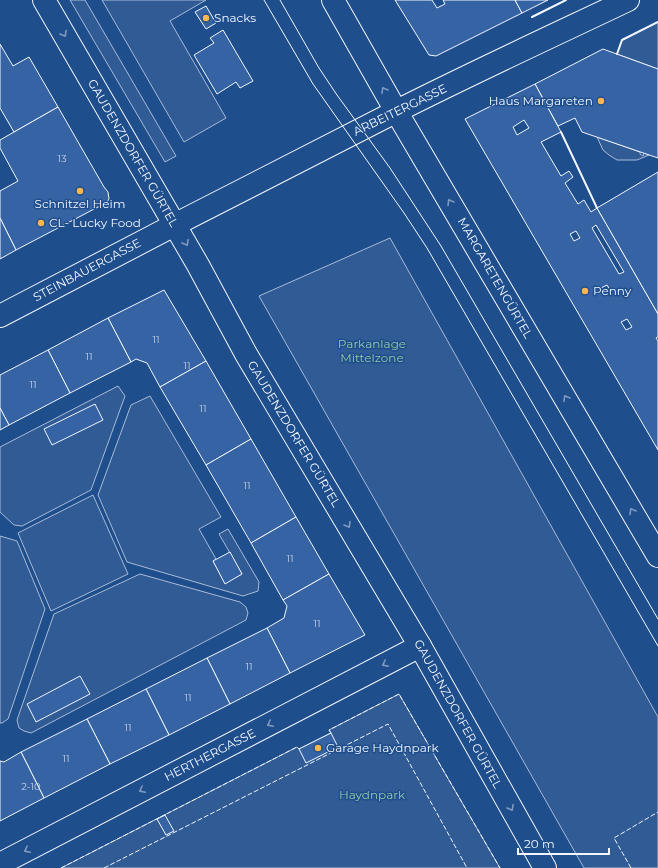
<svg xmlns="http://www.w3.org/2000/svg" width="658" height="868" font-family="Montserrat,sans-serif">
<style>
.built{fill:#305b95;stroke:#a8bbd7}
.building{fill:#3563a3;stroke:#f2f6ff;fill-rule:evenodd}
.lines{fill:none;stroke-linecap:round;stroke-linejoin:round}
.minor-casing{stroke:#f2f6ff;stroke-width:24}
.tertiary-casing{stroke:#f2f6ff;stroke-width:24}
.primary-casing{stroke:#f2f6ff;stroke-width:24}
.minor{stroke:#1f4e8c;stroke-width:22}
.tertiary{stroke:#1f4e8c;stroke-width:22}
.primary{stroke:#1f4e8c;stroke-width:22}
.tram{stroke:#f2f6ff;stroke-width:1}
.fence{stroke:#f2f6ff;stroke-width:1;stroke-dasharray:5 2;stroke-linecap:butt}
.wall{stroke:#f2f6ff;stroke-width:2}
.oneway{stroke:#7e9ac0}
.poi-dot{fill:#ffb74d;stroke:#1f4e8c;stroke-width:1.5}
.labels{text-anchor:middle;stroke-width:3;stroke-linejoin:round;paint-order:stroke}
.number-label{font-size:10px;fill:#c3d1e8}
.poi-label{font-size:12px;fill:#f2f6ff;stroke:#1f4e8c;text-anchor:start}
.street-label{font-size:12px;fill:#f2f6ff;stroke:#1f4e8c}
.park-label{font-size:12px;fill:#97c8a6;stroke:#1f4e8c}
</style>
<rect width="100%" height="100%" fill="#1f4e8c"/>
<g class="built">
<polygon points="70,0 85,0 176,156 165,162"/>
<polygon points="102,0 206,0 170,21 226,118 184,142"/>
<polygon points="658,22 658,69 617,54 622,40"/>
<polygon points="597,137 640,152 640,154 643,156 644,153 649,155 637,160 617,160 609,155 603,150"/>
<polygon points="390,238 658,717 658,868 584,868 259,296"/>
<polygon points="118,386 125,396 91,490 22,526 14,525 0,512 0,447"/>
<polygon points="150,396 221,517 199,529 216,559 213,561 225,583 242,574 219,534 228,529 259,582 258,591 243,596 127,562 98,495 131,405"/>
<polygon points="93,495 128,574 51,611 18,533"/>
<polygon points="0,536 17,541 45,609 8,719 2,723 0,723"/>
<polygon points="140,574 240,602 246,607 248,613 246,620 31,733 24,731 19,728 17,720 54,614"/>
<polygon points="399,694 500,868 61,868 297,747 299,749 331,733 329,730"/>
</g>
<g class="building">
<polygon points="395,0 432,0 437,8 445,4 443,0 515,0 522,13 436,56 429,55"/>
<polygon points="515,0 548,0 522,13"/>
<polygon points="206,6 216,23 206,29 195,12"/>
<polygon points="223,30 253,81 240,88 236,82 217,94 194,55 214,43 210,38"/>
<polygon points="0,44 13,66 29,57 58,107 14,132 0,108"/>
<polygon points="603,49 658,69 658,158 582,132 575,118 558,126 535,84"/>
<path d="M535 84 561 132 541 142 561 176 569 171 573 177 565 183 578 204 584 200 591 212 597 208 658 314V337L656 338 658 341V450L465 119ZM524 120 529 128 517 135 513 127ZM596 225 624 272 619 274 592 228ZM576 231 580 238 574 241 570 234ZM607 285 611 292 605 295 601 288ZM627 319 632 327 626 330 621 322Z"/>
<polygon points="58,107 104,187 108,192 109,199 105,205 98,207 16,250 0,218 0,191 18,181 0,148 0,140"/>
<polygon points="658,172 658,314 597,208"/>
<polygon points="0,218 16,250 0,259"/>
<polygon points="164,290 206,361 160,387 147,363 136,359 131,362 108,318"/>
<polygon points="108,318 131,362 70,393 48,350"/>
<polygon points="48,350 70,393 9,425 0,408 0,375"/>
<polygon points="206,361 251,439 206,465 160,387"/>
<polygon points="95,404 103,420 52,445 44,429"/>
<polygon points="0,408 9,425 0,430"/>
<polygon points="251,439 296,517 251,543 206,465"/>
<polygon points="296,517 329,574 283,600 251,543"/>
<polygon points="230,552 242,574 225,584 213,561"/>
<polygon points="329,574 365,635 290,673 267,628 284,618 287,606 283,600"/>
<polygon points="267,628 290,673 230,704 207,658"/>
<polygon points="207,658 230,704 169,735 146,689"/>
<polygon points="80,676 90,694 36,722 27,704"/>
<polygon points="146,689 169,735 110,764 87,719"/>
<polygon points="87,719 110,764 44,798 21,752"/>
<polygon points="331,733 338,747 306,763 299,749"/>
<polygon points="21,752 44,798 0,821 0,761 4,762"/>
<polygon points="165,815 174,831 166,835 157,819"/>
</g>
<g class="lines">
<g class="minor-casing">
<polyline id="minor" points="0,864 420,646"/>
</g>
<g class="tertiary-casing">
<path id="tertiary" d="M0 316C131 247 263 179 395 112 472 73 550 37 628 0"/>
</g>
<g class="primary-casing">
<g id="primary">
<polyline points="44,0 198,265 246,354 420,646 545,868"/>
<polyline points="333,0 396,111 658,556"/>
</g>
</g>
<use href="#minor" class="minor"/>
<use href="#tertiary" class="tertiary"/>
<use href="#primary" class="primary"/>
<g class="tram">
<polyline points="264,0 313,84 404,213 427,248 658,646"/>
<polyline points="280,0 319,68 337,95 390,168 441,246 658,619"/>
</g>
<g class="fence">
<polyline points="331,733 329,730 399,694 500,868"/>
<polyline points="61,868 297,747 299,749"/>
<polyline points="104,868 388,724 467,868"/>
<polyline points="631,868 614,838 658,812"/>
</g>
<g class="wall">
<polyline points="532,17 566,0"/>
<polyline points="617,54 622,40 658,22"/>
<polyline points="561,132 597,208"/>
</g>
</g>
<defs><path id="oneway-chevron" d="M-2-3.5L2.5 0L-2 3.5" fill="none" stroke-width="1.6" stroke-linecap="round" stroke-linejoin="round"/></defs>
<g class="oneway">
<use href="#oneway-chevron" transform="translate(64 34) rotate(60)"/>
<use href="#oneway-chevron" transform="translate(384 90) rotate(-120)"/>
<use href="#oneway-chevron" transform="translate(450 202) rotate(-121)"/>
<use href="#oneway-chevron" transform="translate(186 243) rotate(60)"/>
<use href="#oneway-chevron" transform="translate(566 398) rotate(-120)"/>
<use href="#oneway-chevron" transform="translate(632 511) rotate(-120)"/>
<use href="#oneway-chevron" transform="translate(348 525) rotate(59)"/>
<use href="#oneway-chevron" transform="translate(385 664) rotate(153)"/>
<use href="#oneway-chevron" transform="translate(270 724) rotate(153)"/>
<use href="#oneway-chevron" transform="translate(142 790) rotate(153)"/>
<use href="#oneway-chevron" transform="translate(511 808) rotate(61)"/>
<use href="#oneway-chevron" transform="translate(27 850) rotate(153)"/>
</g>
<g class="poi-dot">
<circle cx="206" cy="18" r="4"/>
<circle cx="601" cy="101" r="4"/>
<circle cx="80" cy="191" r="4"/>
<circle cx="41" cy="223" r="4"/>
<circle cx="585" cy="291" r="4"/>
<circle cx="318" cy="748" r="4"/>
</g>
<g class="labels">
<g class="number-label">
<text x="62" y="162">13</text>
<text x="156" y="343">11</text>
<text x="89" y="360">11</text>
<text x="187" y="369">11</text>
<text x="33" y="388">11</text>
<text x="203" y="412">11</text>
<text x="247" y="489">11</text>
<text x="290" y="562">11</text>
<text x="317" y="627">11</text>
<text x="249" y="670">11</text>
<text x="188" y="701">11</text>
<text x="128" y="731">11</text>
<text x="66" y="762">11</text>
<text x="31" y="790">2-10</text>
</g>
<g class="poi-label">
<text x="214" y="22">Snacks</text>
<text x="593" y="105" text-anchor="end">Haus Margareten</text>
<text x="80" y="208" text-anchor="middle">Schnitzel Heim</text>
<text x="49" y="227">CL- Lucky Food</text>
<text x="593" y="295">Penny</text>
<text x="326" y="752">Garage Haydnpark</text>
</g>
<g class="street-label">
<text transform="translate(400 110) rotate(-26)" y="4">ARBEITERGASSE</text>
<text transform="translate(133 153) rotate(60)" y="4">GAUDENZDORFER GÜRTEL</text>
<text transform="translate(87 270) rotate(-28)" y="4">STEINBAUERGASSE</text>
<text transform="translate(495 278) rotate(60)" y="4">MARGARETENGÜRTEL</text>
<text transform="translate(294 434) rotate(59)" y="4">GAUDENZDORFER GÜRTEL</text>
<text transform="translate(458 714) rotate(61)" y="4">GAUDENZDORFER GÜRTEL</text>
<text transform="translate(210 755) rotate(-27)" y="4">HERTHERGASSE</text>
</g>
<g class="park-label">
<text x="372" y="348">Parkanlage<tspan x="372" dy="14">Mittelzone</tspan></text>
<text x="372" y="799">Haydnpark</text>
</g>
</g>
<path d="M518 848v6h91v-6" fill="none" stroke="#f2f6ff" stroke-width="2"/>
<text x="524" y="848" font-size="12" fill="#f2f6ff" stroke="#1f4e8c" stroke-width="3" paint-order="stroke">20 m</text>
</svg>
